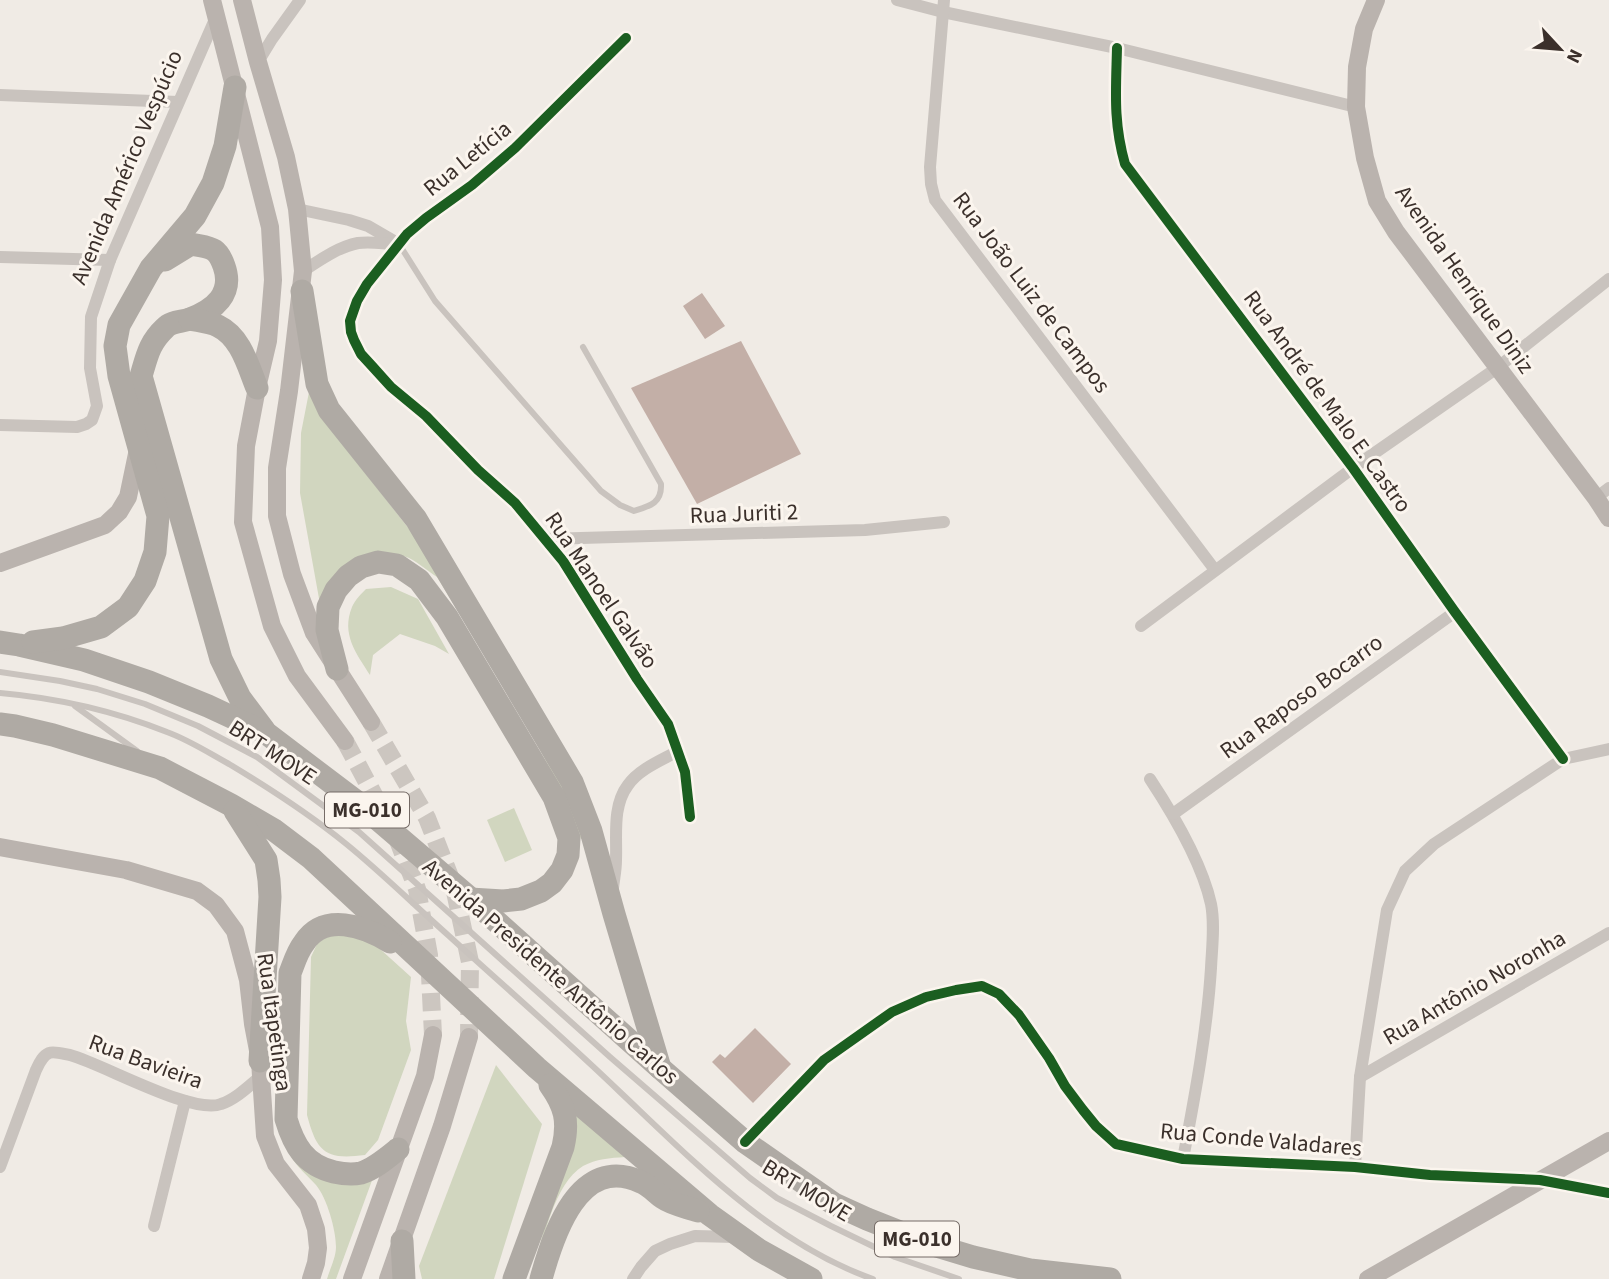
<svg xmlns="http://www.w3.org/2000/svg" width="1609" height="1279" font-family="'Source Sans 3',sans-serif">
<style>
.green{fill:#d1d6bf}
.building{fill:#c3afa7}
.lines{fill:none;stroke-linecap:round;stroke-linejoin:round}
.secondary-tunnel{stroke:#ccc6c0;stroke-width:18;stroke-dasharray:18 9;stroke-linecap:butt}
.lane{stroke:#c9c3be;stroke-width:6}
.street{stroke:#c9c3be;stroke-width:12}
.secondary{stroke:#bab3ae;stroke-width:18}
.highway{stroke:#afaaa4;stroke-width:23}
.cycleway-casing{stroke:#fbf5ee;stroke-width:15}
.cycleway{stroke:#1b5e20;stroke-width:10}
.labels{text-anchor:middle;stroke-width:6;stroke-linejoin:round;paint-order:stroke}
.shield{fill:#fbf5ee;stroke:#756b66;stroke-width:2}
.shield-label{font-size:21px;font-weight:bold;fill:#3b302b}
.street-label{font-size:23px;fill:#3b302b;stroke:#fbf5ee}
</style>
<rect width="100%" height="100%" fill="#f0ebe5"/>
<g class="green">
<path d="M309 392 331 429 413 534 434 567 539 738 574 807 586 839H581C546 746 488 661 437 577 428 571 419 563 409 558 384 548 350 559 334 580 328 587 324 596 320 604L300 493 301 433Z"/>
<path d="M391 587 418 599 449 654 435 646 400 634 373 655 370 675C356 653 341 634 352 607 355 600 361 594 366 589Z"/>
<polygon points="514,808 532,850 505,862 487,820"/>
<path d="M331 934 369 939 411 977 406 1021 411 1050 378 1140 365 1155C326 1160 317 1153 307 1115L311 957 317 944Z"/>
<polygon points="496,1065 542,1124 494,1279 422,1279 419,1266"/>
<path d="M574 1112 625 1157C610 1158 596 1159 583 1166 554 1183 542 1243 535 1273L534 1268Z"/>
<path d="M286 1146C315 1174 332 1198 374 1175L336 1279H327C330 1269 336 1257 336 1247 336 1230 327 1198 316 1185 304 1172 292 1163 286 1146Z"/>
</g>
<g class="building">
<polygon points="702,293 725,326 705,339 683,306"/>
<polygon points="741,341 801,454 697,504 631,388"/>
<polygon points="755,1028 791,1064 753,1103 712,1062 720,1054 725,1058"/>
</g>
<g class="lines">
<g class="secondary-tunnel">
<polyline points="371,722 427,818 454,887 470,962 469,1037"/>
<polyline points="345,741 397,838 417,889 429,955 433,1035"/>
</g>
<g class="lane">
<path d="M399 244 435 301 601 491 620 505 634 511C650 506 662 503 661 484L583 347"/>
<polyline points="0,672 60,681 97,689 145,704 198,726 257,757 359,832 610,1057 750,1178 777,1198 831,1226 895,1257 959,1279"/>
<path d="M0 693C57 698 114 711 167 732 189 740 209 753 229 764 269 788 309 814 345 843 381 872 414 905 449 936 506 988 564 1038 620 1092 695 1163 774 1244 873 1279"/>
<polyline points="75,706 137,751"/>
</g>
<g class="street">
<polyline points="897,0 943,12 1117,48 1356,107"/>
<polyline points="944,0 930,167 931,184 935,200 1215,570"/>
<polyline points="626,38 515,148 472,185 426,218 407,234 367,284 357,301 350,321 351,332 354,340 361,354 372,366 391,387 426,416 478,470 515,503 563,561 637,679 668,724 685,772 690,817"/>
<path d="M1117 48C1116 90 1113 122 1125 164L1353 468 1455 612 1563 759"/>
<polyline points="258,62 272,39 300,0"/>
<polyline points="0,95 178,102"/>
<polyline points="297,209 349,220 368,226 399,244"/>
<polyline points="0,257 110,260"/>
<path d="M303 271C320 260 338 247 358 243 371 241 385 244 398 244"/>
<polyline points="0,425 77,427 86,424 92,420 97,406 90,368 91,317 110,260 216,17"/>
<polyline points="1596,498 1609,488"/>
<polyline points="546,539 865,530 944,522"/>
<polyline points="1141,626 1353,468 1497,368 1609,279"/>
<path d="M1150 779C1173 814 1202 863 1211 904 1215 924 1212 947 1211 968 1207 1032 1195 1095 1183 1159"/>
<polyline points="1173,814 1455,612"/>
<path d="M613 888C614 879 616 870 616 860 617 836 612 806 628 785 639 769 662 760 678 751"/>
<polyline points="1360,1077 1609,933"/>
<polyline points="745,1142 824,1060 892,1012 926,997 956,990 982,986 999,994 1019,1015 1049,1058 1065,1086 1083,1110 1096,1126 1116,1144 1183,1159 1355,1167 1430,1175 1540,1180 1609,1193"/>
<path d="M0 1167 36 1070C39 1064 42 1056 49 1053 54 1051 64 1054 70 1055 103 1064 192 1115 221 1104 236 1099 249 1086 261 1076"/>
<polyline points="1355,1167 1360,1077 1387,910 1405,871 1434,844 1563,759 1609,749"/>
<polyline points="154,1226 185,1101"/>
<polyline points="633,1279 641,1267 655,1251 670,1244 695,1236 735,1237"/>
</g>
<g class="secondary">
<polyline points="212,0 270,227 273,280 268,341 257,388 246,446 243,522 272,626 297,676 345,741"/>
<polyline points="242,0 258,62 286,157 297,209 303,271 289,391 277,468 277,516 292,574 314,633 371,722"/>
<polyline points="1376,0 1364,29 1357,67 1356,107 1365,158 1377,201 1396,232 1596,498 1609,518"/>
<polyline points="0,563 105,525 119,512 128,497 138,449"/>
<polyline points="0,847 126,870 197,891 216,905 235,931 248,980 253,1024 260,1061 265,1136 276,1164 308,1205 316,1229 318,1248 316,1263 311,1279"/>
<polyline points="352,1279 425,1076 433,1035"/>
<polyline points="388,1279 442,1126 469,1037"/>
<polyline points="1368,1279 1609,1141"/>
</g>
<g class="highway">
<path d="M165 260 191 244C210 248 217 246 224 266 234 294 214 310 190 319 182 322 171 321 165 328 149 343 147 356 141 376L221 659 240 698 264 730"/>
<polyline points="302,291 317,384 329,410 416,519 572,782 591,831 614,914 660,1068"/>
<path d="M190 319C199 321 210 322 218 326 241 337 248 366 257 388"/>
<polyline points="0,642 19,645 84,660 149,682 208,706 266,733 361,805 478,905 660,1068 745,1142 834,1204 867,1219 930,1244 973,1257 1030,1270 1110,1279"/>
<polyline points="33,642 63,638 101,627 128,607 145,581 155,552 158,516 119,376 115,346 119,325 151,268 195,216 213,183 225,146 235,87"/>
<polyline points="337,669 327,630 328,607 336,590 348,576 361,567 378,562 397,565 419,580 447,617 554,797 569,838 568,855 562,870 552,883 541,891 521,899 503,901 470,899"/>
<polyline points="0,724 15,726 53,735 160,768 231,805 274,830 311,858 537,1068 710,1215 759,1250 811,1279"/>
<polyline points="235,811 266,860 269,880 270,897 260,1061"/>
<path d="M390 942C364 926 324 912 304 943 297 952 294 963 290 973L286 1119C294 1146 305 1165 334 1172 343 1174 352 1175 361 1173 374 1169 387 1158 398 1149"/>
<polyline points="402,1241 404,1279"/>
<path d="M514 1279 563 1147C569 1121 565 1106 550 1085"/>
<path d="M541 1279C553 1235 579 1153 641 1182 649 1185 656 1193 663 1198 673 1205 687 1207 698 1211"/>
</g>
<g class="cycleway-casing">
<g id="cycleway">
<polyline points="626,38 515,148 472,185 426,218 407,234 367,284 357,301 350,321 351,332 354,340 361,354 372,366 391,387 426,416 478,470 515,503 563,561 637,679 668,724 685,772 690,817"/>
<path d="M1117 48C1116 90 1113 122 1125 164L1353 468 1455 612 1563 759"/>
<polyline points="745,1142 824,1060 892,1012 926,997 956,990 982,986 999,994 1019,1015 1049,1058 1065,1086 1083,1110 1096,1126 1116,1144 1183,1159 1355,1167 1430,1175 1540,1180 1609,1193"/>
</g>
</g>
<use href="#cycleway" class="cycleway"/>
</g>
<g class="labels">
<g class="shield">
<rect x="325" y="792.5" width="84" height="35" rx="5"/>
<rect x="875" y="1221.5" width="84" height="35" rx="5"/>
</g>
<g class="shield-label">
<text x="367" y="817">MG-010</text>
<text x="917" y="1246">MG-010</text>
</g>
<g class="street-label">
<text transform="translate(467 158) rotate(-39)" y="8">Rua Letícia</text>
<text transform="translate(126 167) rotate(-67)" y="8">Avenida Américo Vespúcio</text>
<text transform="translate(1465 279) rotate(55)" y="8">Avenida Henrique Diniz</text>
<text transform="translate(1032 292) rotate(53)" y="8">Rua João Luiz de Campos</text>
<text transform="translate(1328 401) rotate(54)" y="8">Rua André de Malo E. Castro</text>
<text transform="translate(744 513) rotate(-2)" y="8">Rua Juriti 2</text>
<text transform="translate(602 590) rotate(56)" y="8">Rua Manoel Galvão</text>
<text transform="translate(1301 696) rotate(-36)" y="8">Rua Raposo Bocarro</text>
<text transform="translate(273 752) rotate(33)" y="8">BRT MOVE</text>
<text transform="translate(551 971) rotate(41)" y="8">Avenida Presidente Antônio Carlos</text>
<text transform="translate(1474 987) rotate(-30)" y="8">Rua Antônio Noronha</text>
<text transform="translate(275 1022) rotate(82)" y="8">Rua Itapetinga</text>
<text transform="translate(146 1061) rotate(20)" y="8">Rua Bavieira</text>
<text transform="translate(1261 1139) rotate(5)" y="8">Rua Conde Valadares</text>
<text transform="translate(807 1190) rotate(31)" y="8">BRT MOVE</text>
</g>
</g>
<g transform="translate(1560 49) rotate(116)" stroke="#fbf5ee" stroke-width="5" paint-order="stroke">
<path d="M0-5L12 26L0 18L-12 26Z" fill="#3b302b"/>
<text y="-10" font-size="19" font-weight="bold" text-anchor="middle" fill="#3b302b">N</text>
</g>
</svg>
